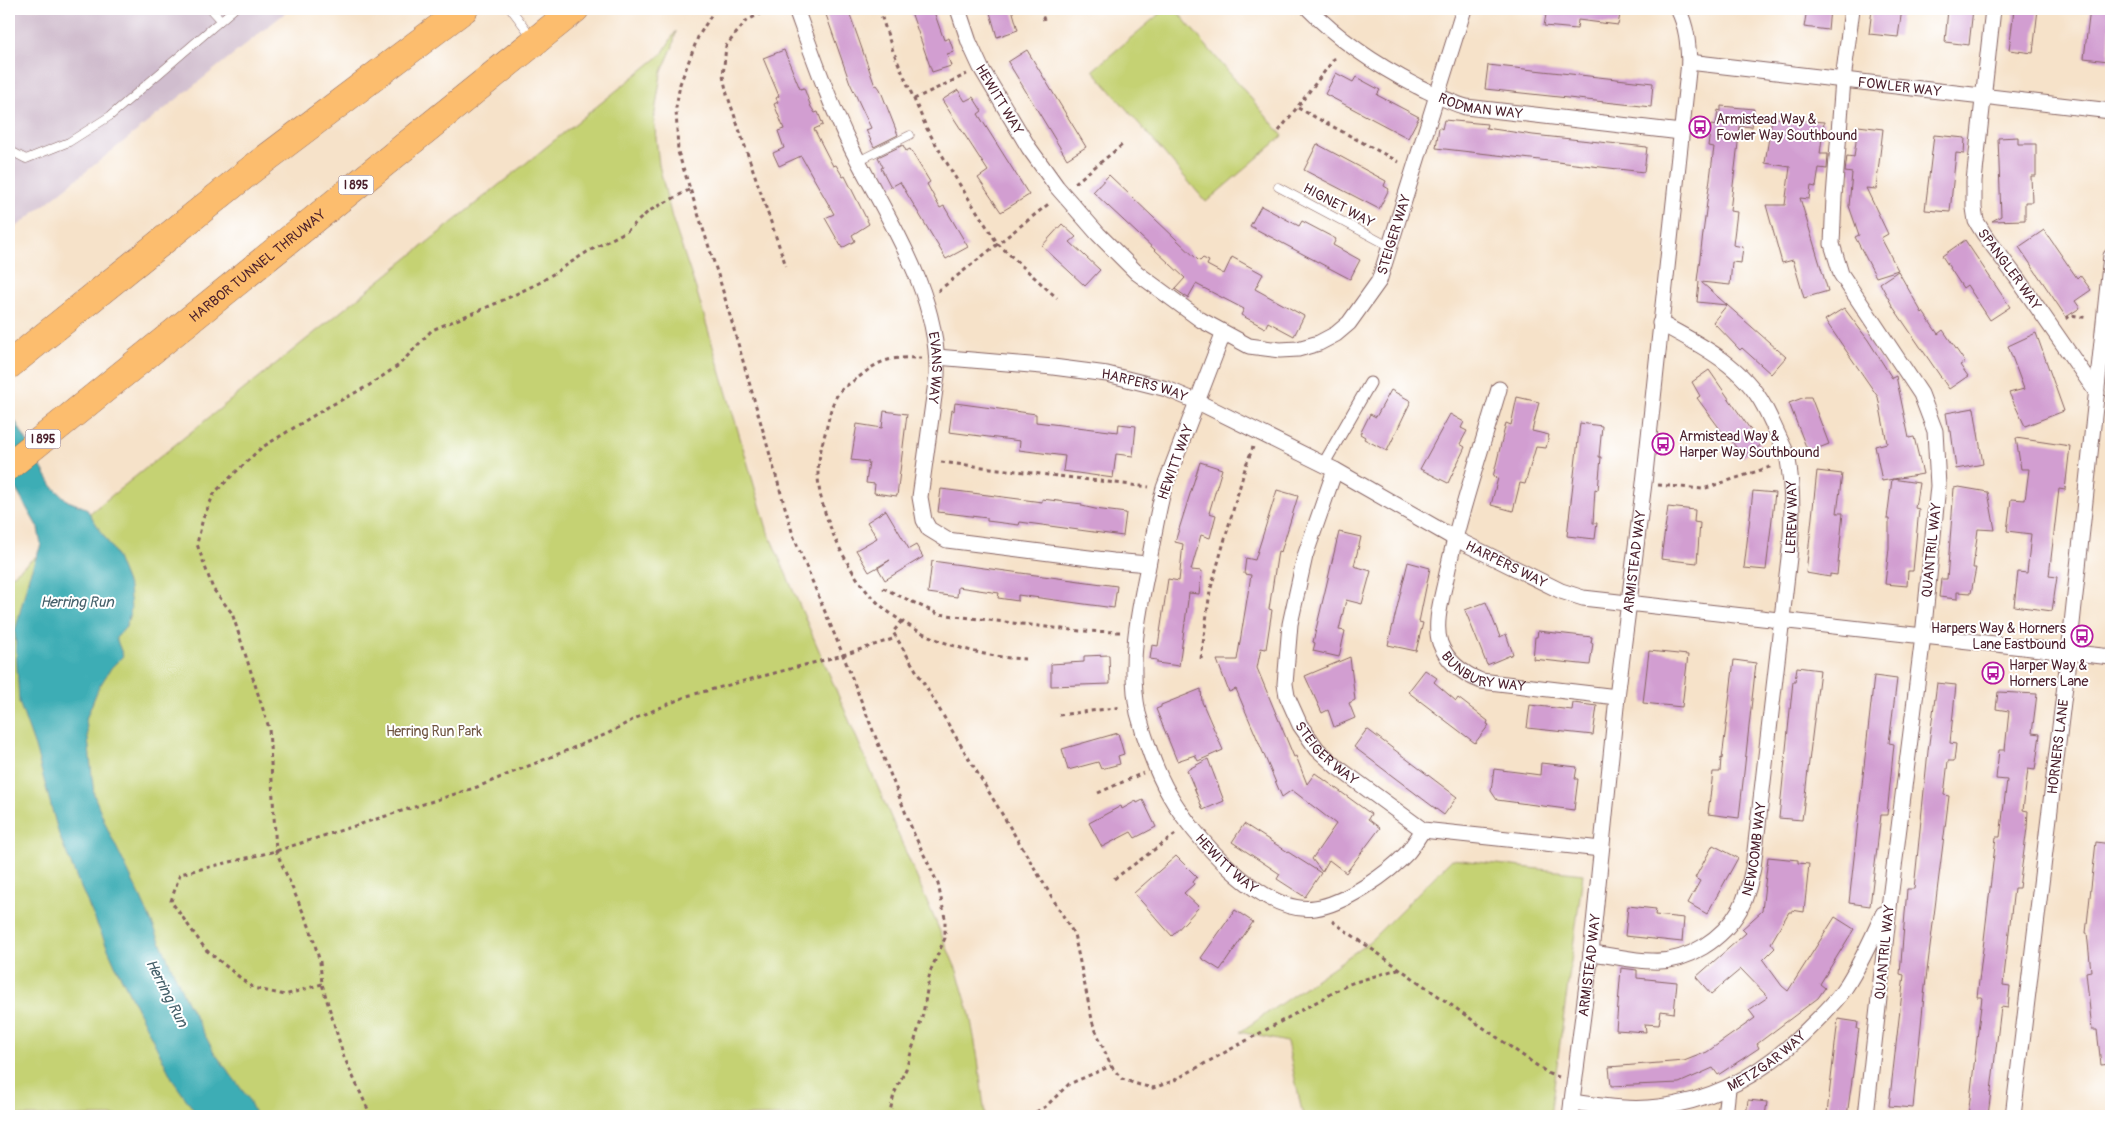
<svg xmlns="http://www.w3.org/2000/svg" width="2120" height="1125" font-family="Pangolin,sans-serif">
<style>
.industrial{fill:#d0bdce}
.green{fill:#c5d273;stroke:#88784f}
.water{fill:#3cadb5;stroke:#436670}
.building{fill:#d29ed1}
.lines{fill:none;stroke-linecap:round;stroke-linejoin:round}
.service-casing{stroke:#866362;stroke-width:9}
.pedestrian-casing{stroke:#866362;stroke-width:13}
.minor-casing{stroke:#866362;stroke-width:17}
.motorway-casing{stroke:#866362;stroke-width:29}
.path{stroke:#866362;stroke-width:3;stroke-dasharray:4 4;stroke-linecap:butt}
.service{stroke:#fff;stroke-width:8}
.pedestrian{stroke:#fff;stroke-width:11}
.minor{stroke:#fff;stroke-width:15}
.motorway{stroke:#fcbd6e;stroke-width:28}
.labels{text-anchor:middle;stroke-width:4;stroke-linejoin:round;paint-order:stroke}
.shield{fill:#fff;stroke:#80626b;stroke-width:1}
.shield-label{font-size:12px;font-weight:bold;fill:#4a1f2b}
.street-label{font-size:14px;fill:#4a1f2b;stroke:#fff}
.poi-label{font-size:14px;fill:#4a1f2b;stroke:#fff;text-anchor:start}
.park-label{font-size:14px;fill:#6f5541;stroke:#fff}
.water-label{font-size:15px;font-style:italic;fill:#445f69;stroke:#fff}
</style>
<rect width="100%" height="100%" fill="#fff"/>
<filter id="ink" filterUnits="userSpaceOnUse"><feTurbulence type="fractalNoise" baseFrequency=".02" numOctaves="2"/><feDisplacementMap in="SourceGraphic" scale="10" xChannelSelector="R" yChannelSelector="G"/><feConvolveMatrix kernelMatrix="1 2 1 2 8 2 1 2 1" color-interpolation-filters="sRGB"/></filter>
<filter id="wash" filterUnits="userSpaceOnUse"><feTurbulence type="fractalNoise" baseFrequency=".0096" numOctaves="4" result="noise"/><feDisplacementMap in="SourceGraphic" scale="20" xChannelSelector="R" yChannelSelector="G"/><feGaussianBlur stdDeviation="1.12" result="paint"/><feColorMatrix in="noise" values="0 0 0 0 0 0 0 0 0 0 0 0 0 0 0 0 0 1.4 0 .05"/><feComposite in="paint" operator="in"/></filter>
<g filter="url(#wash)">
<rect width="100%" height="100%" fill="#f6e2c9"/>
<polygon class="industrial" points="9,9 290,9 10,232"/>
<g class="green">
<polygon points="1165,9 1175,9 1283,136 1206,202 1093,70"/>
<polygon points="676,31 673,46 661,74 654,119 659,165 672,218 696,289 768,532 957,971 970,1015 978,1059 985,1116 9,1116 9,578 662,54"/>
<polygon points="1452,859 1583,874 1550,1116 1303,1116 1287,1042 1240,1032 1368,943"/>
</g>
<polygon class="water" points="9,410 52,486 68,501 86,508 115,553 129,588 131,609 126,627 116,638 123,656 111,668 98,689 86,719 94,795 108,830 141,898 185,998 214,1052 248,1098 256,1116 198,1116 174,1082 116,967 78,881 59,835 35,747 19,702 15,632 29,576 41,545 38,528 9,477"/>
<g id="blocks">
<g class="building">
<polygon points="824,9 848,9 875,86 877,85 880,89 898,135 874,147 866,130 871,128 850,83"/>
<polygon points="910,9 933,9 944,40 949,38 954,52 947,54 951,66 932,72"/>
<polygon points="989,9 1012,9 1018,30 997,37"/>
<polygon points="1547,9 1621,9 1618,25 1578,20 1577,29 1544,26"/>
<polygon points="1807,9 1830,9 1828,30 1804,27"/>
<polygon points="1872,9 1902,9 1898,37 1869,34"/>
<polygon points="1948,9 1973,9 1969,45 1945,42"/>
<polygon points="2014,9 2038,9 2033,53 2009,50"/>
<polygon points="2090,9 2111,9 2108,61 2084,58"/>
<polygon points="784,50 800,89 804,88 811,107 815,113 818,112 823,125 814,129 833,166 836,165 843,177 845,176 869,224 852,235 855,241 842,248 825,218 834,214 801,156 779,166 773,153 784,148 778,131 784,129 774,104 778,102 776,98 779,96 763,58"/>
<polygon points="1027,50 1086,147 1067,159 1008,62"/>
<polygon points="1488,65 1653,83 1651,107 1485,89"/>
<polygon points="1336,73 1353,82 1356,77 1380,90 1377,95 1419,117 1408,138 1325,94"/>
<polygon points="958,90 965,101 973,97 982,111 978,114 1029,195 1001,212 978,178 988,171 942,100"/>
<polygon points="1721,106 1754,109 1752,127 1740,126 1730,211 1737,212 1733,245 1743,247 1741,263 1732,262 1730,285 1701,282 1727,305 1697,302 1699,282 1697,281 1714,147 1708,146 1711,125 1716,126 1718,110 1721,111"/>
<polygon points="1772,118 1824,122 1820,154 1828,154 1827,169 1819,168 1816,187 1811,186 1809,199 1800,198 1828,291 1804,298 1793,260 1782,263 1766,205 1785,205 1790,167 1765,163"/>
<polygon points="1444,120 1487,124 1486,128 1533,135 1647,147 1644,172 1436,148 1439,127 1442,129"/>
<polygon points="1858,126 1883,129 1876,189 1866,188 1888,234 1881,238 1898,270 1876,277 1855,237 1859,235 1849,206 1852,173 1845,172 1847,156 1854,157"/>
<polygon points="1934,135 1965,138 1964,154 1956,153 1950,212 1925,210"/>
<polygon points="2018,137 2018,144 2036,144 2036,176 2031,176 2032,202 2025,202 2025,220 1992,221 2001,216 1998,138"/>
<polygon points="1317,144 1386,181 1384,186 1389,189 1379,209 1304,170"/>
<polygon points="903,145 906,151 910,149 930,182 927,184 940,208 944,206 968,247 946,259 900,182 891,187 881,168 883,167 878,157"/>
<polygon points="1109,175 1198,260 1200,261 1203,258 1209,261 1207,265 1224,274 1232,257 1263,274 1255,289 1304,316 1294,336 1268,322 1265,328 1241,315 1244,309 1196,284 1188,298 1175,289 1185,278 1093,192"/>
<polygon points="1261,206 1299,226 1302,221 1336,239 1333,245 1360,260 1350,279 1250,226"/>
<polygon points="1062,224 1076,237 1070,242 1100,270 1085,286 1042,246"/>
<polygon points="2044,230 2077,278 2080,275 2091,290 2075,301 2080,308 2066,317 2019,247"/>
<polygon points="1965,240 2010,307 1990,320 1967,285 1963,288 1942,256"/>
<polygon points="1898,271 1922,313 1923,312 1938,334 1943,330 1965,362 1960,365 1968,376 1949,389 1893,307 1880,283"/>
<polygon points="1727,305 1786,357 1771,374 1742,348 1740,350 1713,322"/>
<polygon points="1844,308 1868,340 1892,378 1896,376 1909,438 1914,437 1923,474 1882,481 1875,446 1887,443 1878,397 1825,320"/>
<polygon points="2036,333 2064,411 2025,426 2009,393 2024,389 2008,346"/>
<polygon points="1709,370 1761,445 1743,457 1728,436 1726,437 1697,398 1700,396 1692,382"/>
<polygon points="1391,390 1411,401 1387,451 1364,439 1365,437 1360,434 1370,414 1376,417"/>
<polygon points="1517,397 1539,402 1532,431 1549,435 1546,448 1536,447 1525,484 1520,483 1513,511 1491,505 1498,478 1493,477 1506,423 1511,425"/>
<polygon points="1805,397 1811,397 1829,444 1808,452 1789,403"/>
<polygon points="955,403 1036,414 1036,422 1118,432 1119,424 1136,426 1133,456 1116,454 1113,478 1063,471 1065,456 1019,450 1020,441 949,432 952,410 954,411"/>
<polygon points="1974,408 1983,464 1956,469 1951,431 1949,431 1946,413"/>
<polygon points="884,411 907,414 897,496 874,493 875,484 866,483 869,462 851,460 857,424 882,428"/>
<polygon points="1450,414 1464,422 1461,428 1467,431 1460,444 1465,447 1448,483 1420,469"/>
<polygon points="1580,423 1602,426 1599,457 1601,457 1598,490 1595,489 1593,523 1597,523 1595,539 1567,536"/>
<polygon points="2016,438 2070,446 2065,490 2059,489 2049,576 2057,577 2052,611 2014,606 2018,572 2027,573 2031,534 2007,531 2011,499 2025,500 2029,469 2021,469"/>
<polygon points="1200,462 1222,469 1209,513 1216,515 1210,538 1201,535 1191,570 1202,571 1199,594 1189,593 1179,666 1157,663 1157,660 1150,659 1152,645 1158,646 1168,579 1179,581 1183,544 1175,542"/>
<polygon points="1817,471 1842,474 1837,513 1843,513 1837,575 1830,574 1830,577 1806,573"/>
<polygon points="1892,479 1919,483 1915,508 1919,509 1913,571 1908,571 1907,586 1885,584 1889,548 1889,519 1887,519"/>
<polygon points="1959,487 1988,492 1995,530 1978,529 1973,568 1976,568 1971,593 1957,592 1957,599 1939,597 1941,579 1947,579 1954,488"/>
<polygon points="941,489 1042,502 1042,499 1082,504 1082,506 1095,509 1126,513 1123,536 1020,522 1019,525 987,521 987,518 938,512"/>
<polygon points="1277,490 1298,496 1281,552 1278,551 1269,609 1272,610 1266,649 1261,648 1257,668 1294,757 1296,756 1307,784 1315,773 1371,814 1368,819 1380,828 1346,873 1329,860 1322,872 1312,859 1336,824 1292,790 1282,797 1236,689 1229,692 1217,660 1237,660 1251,575 1244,574 1246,558 1255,560"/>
<polygon points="1753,491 1775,493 1766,570 1744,568"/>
<polygon points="1668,507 1695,510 1694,522 1700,523 1697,563 1661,559"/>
<polygon points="886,510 909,549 916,545 923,557 885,580 878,568 890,560 869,572 856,550 877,538 867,522"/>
<polygon points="1339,532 1361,537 1354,566 1371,571 1362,604 1346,600 1339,630 1345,631 1339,657 1313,651 1315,643 1313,642"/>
<polygon points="932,561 1117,586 1114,608 1018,595 1018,601 998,598 999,593 958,587 957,597 928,593"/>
<polygon points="1408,562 1430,568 1419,622 1423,623 1416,651 1388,645"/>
<polygon points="1486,602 1500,637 1506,634 1513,654 1487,665 1465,610"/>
<polygon points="1538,631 1592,637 1591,643 1593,643 1590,665 1533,659 1535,637 1537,637"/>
<polygon points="1649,651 1688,655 1682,707 1643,703"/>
<polygon points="1109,655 1110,684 1051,686 1051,664 1084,662 1084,656"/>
<polygon points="1350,657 1355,700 1349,703 1355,718 1334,727 1328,710 1322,713 1305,676"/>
<polygon points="1734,660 1756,663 1739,818 1708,814 1713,772 1720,772 1721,758 1722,759"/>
<polygon points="1797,667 1820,670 1802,820 1779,818 1793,681 1795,681"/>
<polygon points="1425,670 1437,678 1434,682 1456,701 1458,698 1488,721 1487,724 1489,725 1475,743 1408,692"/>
<polygon points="1874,676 1897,679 1889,743 1894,744 1887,815 1881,815 1870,906 1849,903"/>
<polygon points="1937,683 1956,685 1950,743 1956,744 1954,761 1948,761 1944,795 1949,796 1924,995 1913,1108 1889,1106 1904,975 1900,974 1907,889 1914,889 1928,751"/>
<polygon points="1201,689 1202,702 1223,750 1198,761 1195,755 1177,761 1156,709 1161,707 1161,705"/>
<polygon points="1998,692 2037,694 2032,733 2040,734 2035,770 2028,769 2023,810 2028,811 2027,828 2019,888 2014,888 2003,985 2010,986 2008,1008 2001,1007 1988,1116 1968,1116 1982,997 1977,997 1984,940 1996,837 2000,837 2007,780 1996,779 1999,750 2005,750 2009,711 1996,709"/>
<polygon points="1573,703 1597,706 1593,735 1527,728 1530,705 1572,710"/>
<polygon points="1367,729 1457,797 1444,815 1354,747"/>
<polygon points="1118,733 1124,754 1118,756 1120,764 1101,769 1098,762 1068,770 1062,749"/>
<polygon points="1208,759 1224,801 1203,810 1187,770"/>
<polygon points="1541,763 1577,767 1575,779 1578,779 1574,810 1497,800 1491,791 1494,769 1540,775"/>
<polygon points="1143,800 1156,827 1135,838 1131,832 1102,847 1089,823 1121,806 1122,809 1136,801 1137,803"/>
<polygon points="1244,824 1321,873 1305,897 1277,879 1280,874 1232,842"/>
<polygon points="2096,842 2111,844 2111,1064 2101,1065 2097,1030 2092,1030 2086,972 2091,971 2087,933 2086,933"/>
<polygon points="1713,845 1738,858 1707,914 1688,903 1700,881 1695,878"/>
<polygon points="1176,856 1197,877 1193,882 1194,884 1184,893 1199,907 1172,936 1134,893"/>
<polygon points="1768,857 1798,860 1798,863 1809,864 1804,912 1792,910 1792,912 1789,912 1771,943 1775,948 1763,960 1782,986 1788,991 1835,917 1854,929 1820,984 1825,988 1818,998 1757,1044 1759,1048 1718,1075 1713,1068 1679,1083 1611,1086 1609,1067 1684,1061 1707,1052 1755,1018 1749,1010 1768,997 1741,969 1711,994 1696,977 1746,933 1742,929 1762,911"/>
<polygon points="1628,906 1656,909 1655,915 1684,918 1682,942 1625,936"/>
<polygon points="1235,910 1253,922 1220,970 1201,958"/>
<polygon points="1621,968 1637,970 1637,978 1677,982 1674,1013 1661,1011 1659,1025 1645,1024 1646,1032 1616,1030"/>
<polygon points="1838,1019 1858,1022 1857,1029 1859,1029 1847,1116 1827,1113"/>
<polygon points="1748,1100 1767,1102 1765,1116 1746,1116"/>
</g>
</g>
</g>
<g filter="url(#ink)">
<use href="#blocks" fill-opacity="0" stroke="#866362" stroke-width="1"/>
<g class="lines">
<g class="service-casing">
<g id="service">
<polyline points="211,9 221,20"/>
<polyline points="511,9 532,37"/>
<polyline points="9,150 26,159 69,142 110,116 234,9"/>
<polyline points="858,161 910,135"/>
<polyline points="1278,187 1389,246"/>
</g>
</g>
<g class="pedestrian-casing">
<polyline id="pedestrian" points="1323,465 1370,383"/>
</g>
<g class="minor-casing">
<g id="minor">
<path id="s1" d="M796 9C813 56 829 102 851 147 887 219 939 291 937 375L920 497 924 520 929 529 947 540 1113 561 1148 564"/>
<path id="s2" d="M958 9 969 42 981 68 1029 148 1057 187 1098 234 1137 273 1201 320 1249 346 1280 350 1298 349 1319 343 1336 334 1349 323 1379 281 1464 9"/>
<path id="s3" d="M1309 9C1341 42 1376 65 1417 86 1434 94 1449 102 1466 107L1681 132"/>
<polyline points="1852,9 1843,80 1834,197 1832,244 1841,274 1921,394 1935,431 1938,486 1923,636 1890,899 1866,1116"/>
<path id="s4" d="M1993 9 1974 181V208L1976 221 1984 234 2017 278 2097 393"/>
<path id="s5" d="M1689 62 2111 111"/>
<path id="s6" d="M1223 334 1164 488C1157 514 1153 540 1148 566 1138 615 1128 663 1138 713 1144 737 1156 772 1169 794 1192 835 1262 916 1315 908 1344 904 1388 874 1408 852 1413 846 1418 837 1423 830"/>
<path id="s7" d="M937 357 1053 367 1107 374 1167 389 1198 402 1335 470 1454 538 1561 591 1583 598 2111 657"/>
<path id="s8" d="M1499 389C1480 453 1458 517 1445 583 1441 601 1434 625 1440 643 1447 662 1464 674 1481 681L1617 697"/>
<path id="s9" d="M1335 470 1305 556 1290 624 1285 684 1287 696 1300 725 1317 749 1337 767 1423 830 1601 849"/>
<path id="s10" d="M1591 953C1611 955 1632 961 1652 961 1687 963 1723 939 1740 909 1747 896 1750 882 1753 868L1790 549C1793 517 1793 486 1787 454 1779 438 1772 421 1764 406 1742 365 1699 344 1660 323"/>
<path id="s11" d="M1572 1102C1601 1106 1630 1111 1659 1107 1720 1100 1770 1068 1812 1025 1824 1013 1836 1002 1845 988 1860 965 1872 939 1883 914"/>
<path id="s12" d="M1570 1116 1591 953 1617 697 1644 483 1689 62C1688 43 1687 27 1678 9"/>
<polyline points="1725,1116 1728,1089"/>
<path id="s13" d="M2013 1116 2069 652 2111 256"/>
</g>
</g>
<g class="motorway-casing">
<g id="motorway">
<polyline points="9,365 252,169 464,9"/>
<path id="s14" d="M9 466 575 9"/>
</g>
</g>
<g class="path">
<polyline points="715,9 698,37 680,84 676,108 678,152 720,281 793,535 843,655 914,834 938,884 945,918 945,938 930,972 923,1014 906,1069 894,1094 889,1116"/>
<polyline points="769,9 746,21 726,46 723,76 727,94 786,266"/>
<polyline points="879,9 893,51 927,129 958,182 998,244 1057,298"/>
<polyline points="1040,9 1044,20"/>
<polyline points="1178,12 1184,9"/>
<polyline points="914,99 967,74"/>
<polyline points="1298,108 1399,162"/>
<polyline points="1279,131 1328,67 1334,59 1339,58"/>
<polyline points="1075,183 1122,145"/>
<polyline points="938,291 1051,202"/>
<polyline points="2066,319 2071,315 2088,318"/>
<path d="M922 358C911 358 898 357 888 360 876 363 868 370 859 377 852 382 843 387 838 394 831 404 829 418 826 430 822 444 818 459 818 474 818 511 846 568 870 595 907 635 972 657 1025 659"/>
<polyline points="941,462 1149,487"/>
<polyline points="1658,485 1703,489 1773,466"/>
<polyline points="883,588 938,614 1080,631 1120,632"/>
<polyline points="902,621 893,632 1074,934 1093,1024 1111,1066 1122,1079 1140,1085 1153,1088 1173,1081 1349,984 1401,968"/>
<polyline points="1201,659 1210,591 1246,465 1253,447"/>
<polyline points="1059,715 1122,707"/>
<polyline points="1098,793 1143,773"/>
<polyline points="1114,879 1177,833"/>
<polyline points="1332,921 1549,1074 1559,1077"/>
<polyline points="322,984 285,995 253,988 206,950 171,901 180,874 276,851 477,787 607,734 636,718 687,696 843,655 896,638"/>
<polyline points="371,1116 344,1057 322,984 320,962 310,928 276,851 269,728 232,613 213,589 197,544 203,518 215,492 261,448 326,408 368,386 399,365 432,330 497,303 539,283 587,252 627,231 649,211 689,190"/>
<polyline points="1029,1116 1045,1107 1069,1084 1111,1066"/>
</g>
<use href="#service" class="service"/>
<use href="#pedestrian" class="pedestrian"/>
<use href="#minor" class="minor"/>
<use href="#motorway" class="motorway"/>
</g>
</g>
<defs>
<g id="bus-ring" transform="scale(1.125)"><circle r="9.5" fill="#fff" stroke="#b5179e" stroke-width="1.5"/><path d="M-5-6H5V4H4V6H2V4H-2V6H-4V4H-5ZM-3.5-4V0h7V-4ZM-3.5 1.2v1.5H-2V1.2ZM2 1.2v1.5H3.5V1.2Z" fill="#b5179e"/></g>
</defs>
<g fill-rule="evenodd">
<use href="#bus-ring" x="1700" y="127"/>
<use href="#bus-ring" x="1663" y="444"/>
<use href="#bus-ring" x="2082" y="636"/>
<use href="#bus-ring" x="1993" y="673"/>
</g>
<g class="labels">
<g class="shield">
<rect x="338.5" y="175.5" width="35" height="19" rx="4"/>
<rect x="25.5" y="429.5" width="35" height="19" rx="4"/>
</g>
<g class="shield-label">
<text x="356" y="189">I 895</text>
<text x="43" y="443">I 895</text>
</g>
<g class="street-label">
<text dy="5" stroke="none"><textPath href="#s5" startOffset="212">FOWLER WAY</textPath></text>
<text dy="5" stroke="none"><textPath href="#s2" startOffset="100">HEWITT WAY</textPath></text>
<text dy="5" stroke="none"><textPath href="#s3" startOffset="201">RODMAN WAY</textPath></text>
<text transform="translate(1339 205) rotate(28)" y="5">HIGNET WAY</text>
<text dy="5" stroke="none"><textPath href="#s2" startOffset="664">STEIGER WAY</textPath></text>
<text dy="5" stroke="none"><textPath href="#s14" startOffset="319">HARBOR TUNNEL THRUWAY</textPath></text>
<text dy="5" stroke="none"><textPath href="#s4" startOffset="272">SPANGLER WAY</textPath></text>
<text dy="5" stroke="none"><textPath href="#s1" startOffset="388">EVANS WAY</textPath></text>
<text dy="5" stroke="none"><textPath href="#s7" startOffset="210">HARPERS WAY</textPath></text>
<text transform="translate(1175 462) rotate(-70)" y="5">HEWITT WAY</text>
<text dy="5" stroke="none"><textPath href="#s10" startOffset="565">LEREW WAY</textPath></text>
<text transform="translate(1931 550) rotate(-84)" y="5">QUANTRIL WAY</text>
<text dy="5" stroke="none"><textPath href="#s12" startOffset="558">ARMISTEAD WAY</textPath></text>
<text dy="5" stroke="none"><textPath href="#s7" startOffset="615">HARPERS WAY</textPath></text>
<text dy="5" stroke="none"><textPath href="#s8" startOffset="319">BUNBURY WAY</textPath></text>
<text dy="5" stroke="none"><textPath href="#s13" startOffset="372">HORNERS LANE</textPath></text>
<text dy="5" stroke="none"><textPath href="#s9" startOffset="304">STEIGER WAY</textPath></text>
<text dy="5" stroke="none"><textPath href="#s10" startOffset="231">NEWCOMB WAY</textPath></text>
<text dy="5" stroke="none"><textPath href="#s6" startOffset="571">HEWITT WAY</textPath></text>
<text transform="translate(1884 952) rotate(-84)" y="5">QUANTRIL WAY</text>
<text dy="5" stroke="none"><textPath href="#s12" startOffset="152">ARMISTEAD WAY</textPath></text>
<text dy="5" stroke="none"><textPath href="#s11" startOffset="206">METZGAR WAY</textPath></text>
</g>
<g class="poi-label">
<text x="1716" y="124">Armistead Way &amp;<tspan x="1716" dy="16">Fowler Way Southbound</tspan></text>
<text x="1679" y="441">Armistead Way &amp;<tspan x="1679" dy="16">Harper Way Southbound</tspan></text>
<text x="2066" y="633" text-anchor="end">Harpers Way &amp; Horners<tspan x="2066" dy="16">Lane Eastbound</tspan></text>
<text x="2009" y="670">Harper Way &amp;<tspan x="2009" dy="16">Horners Lane</tspan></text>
</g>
<g class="park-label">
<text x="434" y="736">Herring Run Park</text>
</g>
<g class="water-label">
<text x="77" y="607">Herring Run</text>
<text transform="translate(167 993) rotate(63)" y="5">Herring Run</text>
</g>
</g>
<rect width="2120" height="1125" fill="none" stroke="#fff" stroke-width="30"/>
</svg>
